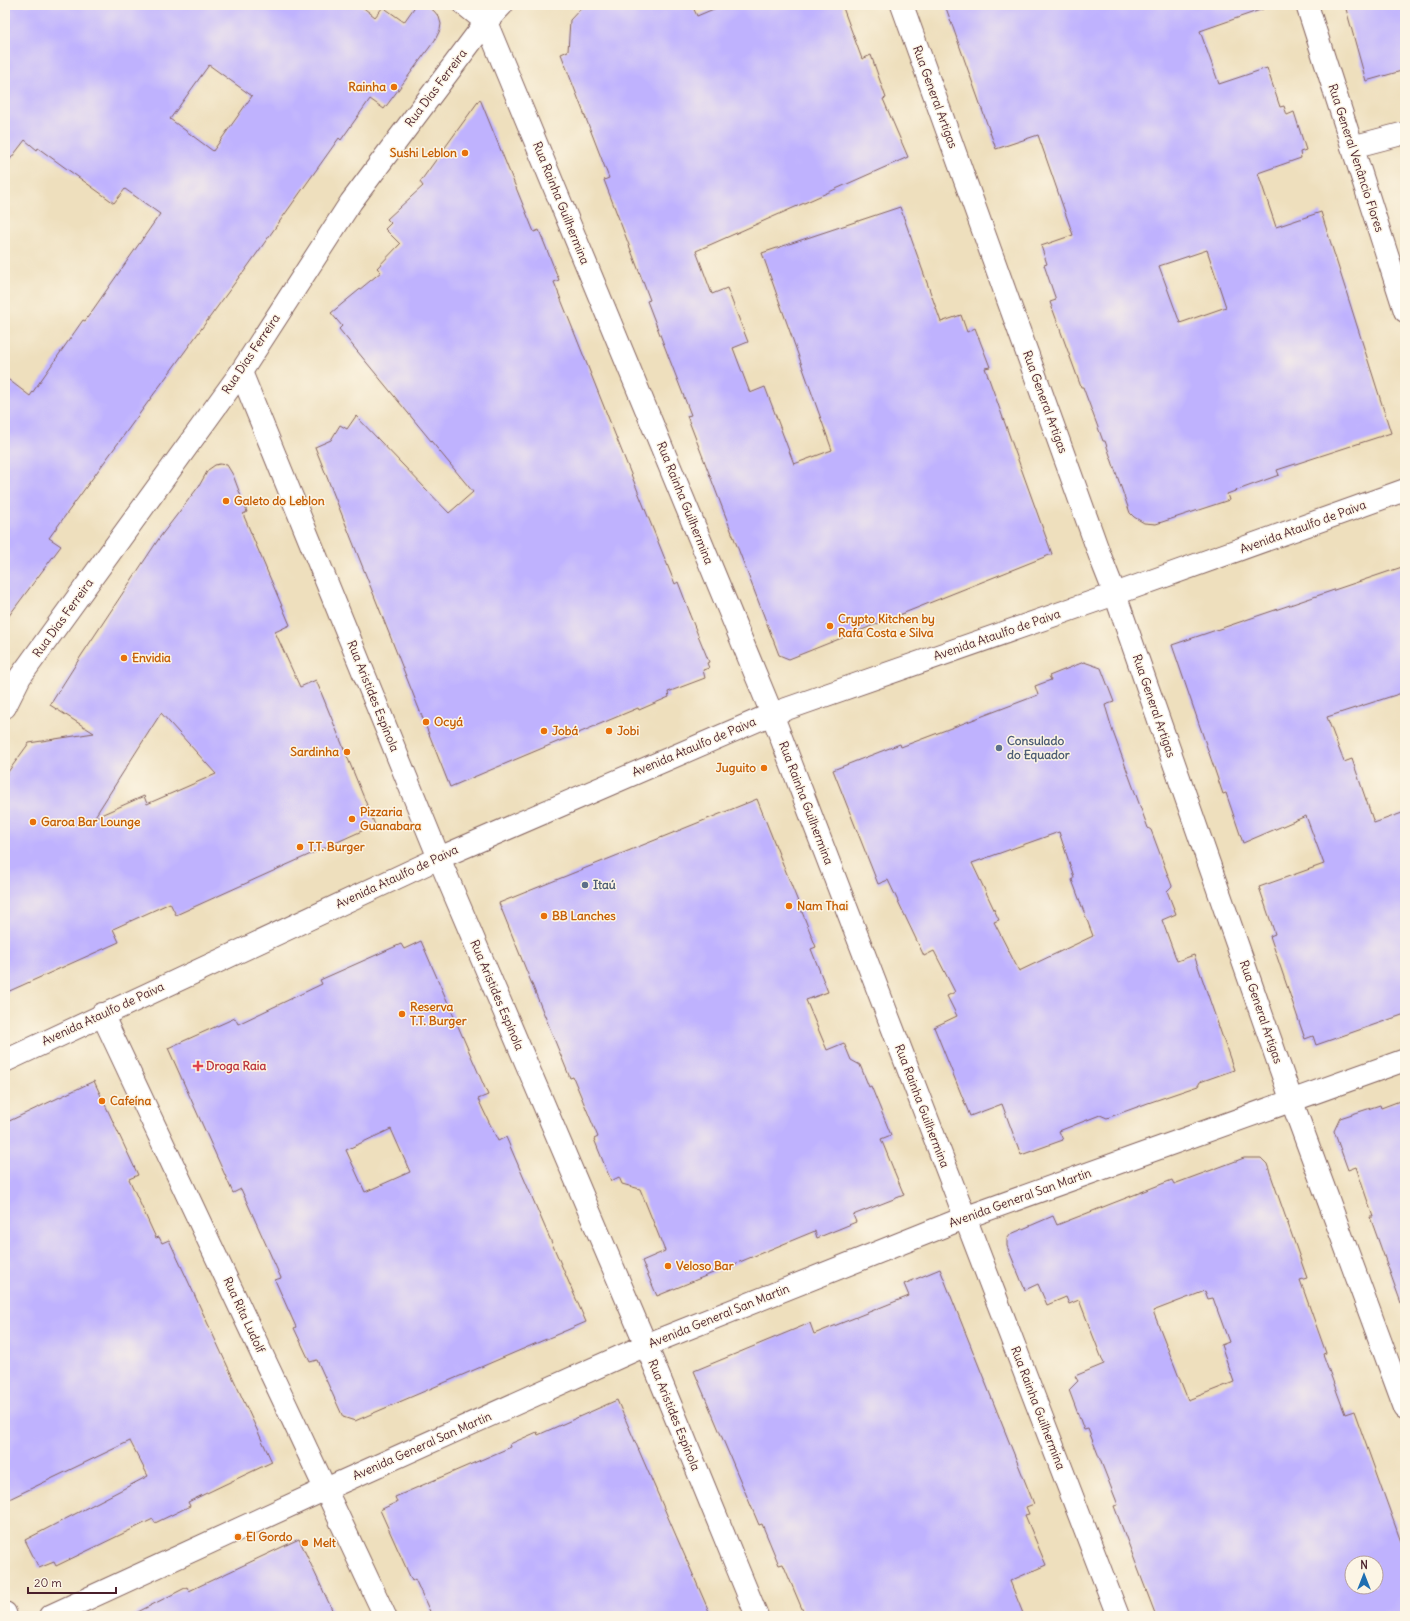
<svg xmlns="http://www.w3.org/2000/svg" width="1410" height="1621" font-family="Delius,sans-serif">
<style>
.building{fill:#bfb2fe;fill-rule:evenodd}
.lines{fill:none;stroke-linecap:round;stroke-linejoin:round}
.minor-casing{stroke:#83625e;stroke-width:24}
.tertiary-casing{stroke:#83625e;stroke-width:24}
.secondary-casing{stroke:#83625e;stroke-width:24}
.minor{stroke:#fff;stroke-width:22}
.tertiary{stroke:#fff;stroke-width:22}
.secondary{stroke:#fff;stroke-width:22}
.food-dot{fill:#e8710a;stroke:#fcf5e5;stroke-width:1.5}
.service-dot{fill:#5c6f8a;stroke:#fcf5e5;stroke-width:1.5}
.health-dot{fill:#e0444e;stroke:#fcf5e5;stroke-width:1.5}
.labels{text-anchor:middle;stroke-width:3;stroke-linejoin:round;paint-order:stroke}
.food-label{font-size:12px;font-weight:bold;fill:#c56008;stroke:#fcf5e5;text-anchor:start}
.street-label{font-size:12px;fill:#4a1f2b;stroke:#fcf5e5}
.service-label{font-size:12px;font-weight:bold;fill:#4e5e75;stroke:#fcf5e5;text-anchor:start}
.health-label{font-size:12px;font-weight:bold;fill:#be3a42;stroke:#fcf5e5;text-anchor:start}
</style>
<rect width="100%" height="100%" fill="#fcf5e5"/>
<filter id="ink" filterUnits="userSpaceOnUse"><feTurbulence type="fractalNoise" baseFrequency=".025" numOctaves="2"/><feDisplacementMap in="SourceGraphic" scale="8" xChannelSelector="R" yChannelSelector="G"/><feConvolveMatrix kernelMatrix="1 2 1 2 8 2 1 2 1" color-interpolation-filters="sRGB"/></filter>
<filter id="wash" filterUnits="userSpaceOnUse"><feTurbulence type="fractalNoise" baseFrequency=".012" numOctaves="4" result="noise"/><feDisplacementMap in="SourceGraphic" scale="16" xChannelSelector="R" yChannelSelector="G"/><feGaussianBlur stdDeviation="0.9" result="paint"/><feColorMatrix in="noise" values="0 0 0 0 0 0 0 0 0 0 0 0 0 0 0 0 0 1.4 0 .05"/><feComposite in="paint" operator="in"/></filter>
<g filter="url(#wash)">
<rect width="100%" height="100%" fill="#eedfbd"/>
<g id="blocks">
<g class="building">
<path d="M5 5H360L375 17 383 7 404 22 416 5H426L434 11 439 17 441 24 440 30 435 40 384 109 370 99 341 140 339 138 243 273H242L49 538 61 546 5 621V377L30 396 83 320 85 321 160 214 125 189 114 203 38 148 37 150 25 140 5 166ZM209 65 252 96 213 151 170 119Z"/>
<polygon points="584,5 692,5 697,16 723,5 842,5 862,59 871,55 886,98 883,99 908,157 696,251 712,294 727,288 748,342 733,348 750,393 765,387 794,464 832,450 762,253 900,207 941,322 961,315 967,332 975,328 990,367 985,368 1052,554 789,659 779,655 687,416 691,415 647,301 650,300 604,180 609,178 561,54 568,51 570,20"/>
<path d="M945 5H1263V9L1200 31 1219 84 1267 68 1280 107 1284 106 1287 115 1294 112 1306 150 1300 152 1301 158 1258 173 1276 227 1321 212 1391 433 1277 470 1279 475 1227 494 1229 500 1156 524 1144 523 1134 517 1130 513 1105 441H1103L1083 387H1081L1050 302 1056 300 1044 265 1047 264 1041 246 1073 235 1038 135 996 149ZM1207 250 1226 307 1180 323 1159 266Z"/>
<polygon points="1360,5 1405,5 1405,70 1366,81 1346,9"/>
<polygon points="480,99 534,232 539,230 559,280 554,282 675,584 678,582 690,613 689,613 709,662 707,663 709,668 703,670 705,678 668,692 669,697 639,710 638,708 450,787 315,447 331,440 340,425 347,429 356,416 449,513 473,492 339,329 342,326 331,313 381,272 377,268 400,244 385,229 391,223 387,219 423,186 420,182"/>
<path d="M220 464 227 465 233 475 247 512 243 514 290 625 275 632 300 687 316 680 375 825 176 915 170 903 113 929 119 942 5 993V776L29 743 94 733 50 705 81 656 160 537 199 486 208 470 215 465ZM161 713 216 774 147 804 144 796 94 818Z"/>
<polygon points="1405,566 1405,692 1327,717 1344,762 1352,759 1374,823 1405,812 1405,1014 1316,1045 1313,1036 1305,1039 1270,936 1275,934 1259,887 1324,864 1306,816 1243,843 1226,793 1223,794 1172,645"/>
<path d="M1084 662 1101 668 1114 702 1105 705 1113 732 1148 828 1151 830 1172 886 1167 891 1176 914 1162 920 1177 961 1194 955 1234 1070 1200 1082 1198 1086 1148 1103 1107 1118 1100 1115 1059 1131 1063 1140 1021 1155 1002 1104 970 1116 934 1027 957 1016 947 996 955 992 934 951 924 956 888 880 878 884 833 770 900 744 901 747 1038 695 1035 686 1051 680 1049 676ZM1059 832 1074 877 1072 880 1093 936 1019 971 994 922 999 920 972 863Z"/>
<polygon points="757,799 816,947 811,949 828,992 806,1000 827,1050 844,1043 851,1060 860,1065 869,1087 871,1086 891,1135 881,1139 904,1195 853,1215 856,1222 817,1238 815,1231 657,1296 642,1261 665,1251 640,1189 622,1184 619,1177 611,1181 594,1139 598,1137 573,1077 570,1078 499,903"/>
<path d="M421 941 488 1095 478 1099 498 1141 506 1137 586 1322 355 1421 343 1417 317 1360 310 1362 294 1328 296 1327 275 1280 281 1278 241 1189 233 1193 168 1048 235 1018 238 1024 322 984 320 980 401 944 404 949ZM391 1129 410 1172 365 1192 346 1150Z"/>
<polygon points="94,1081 138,1175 129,1179 156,1238 159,1237 162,1243 169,1240 272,1462 188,1502 190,1506 155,1523 153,1519 56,1566 54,1562 39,1568 25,1540 148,1476 130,1441 5,1501 5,1123"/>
<polygon points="1405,1099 1405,1302 1401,1303 1370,1217 1373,1217 1356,1167 1348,1170 1334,1131 1340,1118 1380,1105 1381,1108"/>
<path d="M1244 1158H1261L1267 1164 1307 1278 1300 1280 1326 1353 1323 1354 1345 1414 1354 1411 1405 1553V1616H1156L1114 1506 1118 1505 1088 1429 1084 1430 1069 1390 1078 1381 1075 1376 1104 1364 1079 1300 1069 1304 1066 1297 1047 1305 1038 1284 1025 1290 1007 1246V1239L1011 1234 1053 1216 1057 1225 1172 1180 1174 1184ZM1205 1291 1208 1299 1213 1298 1229 1342 1221 1345 1234 1382 1188 1400 1153 1311ZM1352 1563H1376V1587H1352Z"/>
<polygon points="940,1269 1034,1504 1026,1507 1029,1514 1025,1515 1046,1565 1010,1581 1024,1616 805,1616 783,1564 779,1565 762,1524 759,1525 694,1371 810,1323 814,1334 909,1296 904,1284"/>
<polygon points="617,1400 711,1616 432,1616 415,1579 412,1581 380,1510 397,1502 395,1497 511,1447 510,1444 537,1432 538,1435"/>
<polygon points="299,1539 335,1616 130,1616 187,1587 189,1591"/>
</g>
</g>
</g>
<g filter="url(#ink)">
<use href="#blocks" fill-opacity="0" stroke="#83625e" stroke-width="1"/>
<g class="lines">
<g class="minor-casing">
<g id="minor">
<polyline points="465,5 486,22 772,714 1118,1616"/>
<polyline points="902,5 1100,556 1115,594 1291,1099 1405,1408"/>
<polyline points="1352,147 1405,133"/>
<polyline points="241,372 439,858 646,1345 757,1616"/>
<polyline points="5,707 20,677 241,372 351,202 486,22 502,5"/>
<polyline points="102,1014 385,1616"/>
<polyline points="5,1613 6,1616"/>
</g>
</g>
<g class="tertiary-casing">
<polyline id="tertiary" points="1307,5 1405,311"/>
</g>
<g class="secondary-casing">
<g id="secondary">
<polyline points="5,1061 439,858 772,714 1115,594 1405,490"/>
<polyline points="50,1616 326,1489 646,1345 964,1218 1405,1060"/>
</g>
</g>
<use href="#minor" class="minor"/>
<use href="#tertiary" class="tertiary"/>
<use href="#secondary" class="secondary"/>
</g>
</g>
<g class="food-dot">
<circle cx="394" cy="87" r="4"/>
<circle cx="465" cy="153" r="4"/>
<circle cx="226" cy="501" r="4"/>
<circle cx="830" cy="626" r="4"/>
<circle cx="124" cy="658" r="4"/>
<circle cx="426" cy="722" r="4"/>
<circle cx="544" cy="731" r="4"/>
<circle cx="609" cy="731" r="4"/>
<circle cx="347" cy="752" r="4"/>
<circle cx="764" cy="768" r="4"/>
<circle cx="352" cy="819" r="4"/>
<circle cx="33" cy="822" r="4"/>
<circle cx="300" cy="847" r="4"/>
<circle cx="789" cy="906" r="4"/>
<circle cx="544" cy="916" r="4"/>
<circle cx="402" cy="1014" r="4"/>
<circle cx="102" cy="1101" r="4"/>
<circle cx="668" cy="1266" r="4"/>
<circle cx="238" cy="1537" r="4"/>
<circle cx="305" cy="1543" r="4"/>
</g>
<g class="service-dot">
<circle cx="999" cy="748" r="4"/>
<circle cx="585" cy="885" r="4"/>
</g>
<path class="health-dot" d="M196 1060h4v4h4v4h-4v4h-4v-4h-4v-4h4z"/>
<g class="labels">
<g class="food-label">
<text x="386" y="91" text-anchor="end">Rainha</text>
<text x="457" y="157" text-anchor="end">Sushi Leblon</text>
<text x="234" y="505">Galeto do Leblon</text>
<text x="838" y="623">Crypto Kitchen by<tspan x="838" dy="14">Rafa Costa e Silva</tspan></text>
<text x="132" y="662">Envidia</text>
<text x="434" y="726">Ocyá</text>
<text x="552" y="735">Jobá</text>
<text x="617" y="735">Jobi</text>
<text x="339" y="756" text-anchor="end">Sardinha</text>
<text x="756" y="772" text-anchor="end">Juguito</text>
<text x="360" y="816">Pizzaria<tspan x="360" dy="14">Guanabara</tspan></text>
<text x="41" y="826">Garoa Bar Lounge</text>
<text x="308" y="851">T.T. Burger</text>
<text x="797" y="910">Nam Thai</text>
<text x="552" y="920">BB Lanches</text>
<text x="410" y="1011">Reserva<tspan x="410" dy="14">T.T. Burger</tspan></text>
<text x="110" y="1105">Cafeína</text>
<text x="676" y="1270">Veloso Bar</text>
<text x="246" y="1541">El Gordo</text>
<text x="313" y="1547">Melt</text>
</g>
<g class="street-label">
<text transform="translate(436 88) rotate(-53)" y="4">Rua Dias Ferreira</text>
<text transform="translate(935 97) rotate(70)" y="4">Rua General Artigas</text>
<text transform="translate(1356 158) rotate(72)" y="4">Rua General Venâncio Flores</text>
<text transform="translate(561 203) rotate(68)" y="4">Rua Rainha Guilhermina</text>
<text transform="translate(251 354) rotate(-56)" y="4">Rua Dias Ferreira</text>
<text transform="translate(1045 402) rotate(70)" y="4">Rua General Artigas</text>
<text transform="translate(685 503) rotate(68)" y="4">Rua Rainha Guilhermina</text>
<text transform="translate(1303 527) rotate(-20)" y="4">Avenida Ataulfo de Paiva</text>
<text transform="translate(63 618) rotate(-54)" y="4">Rua Dias Ferreira</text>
<text transform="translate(997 635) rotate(-19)" y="4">Avenida Ataulfo de Paiva</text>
<text transform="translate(373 696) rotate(68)" y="4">Rua Aristides Espínola</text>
<text transform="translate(1154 706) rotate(71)" y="4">Rua General Artigas</text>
<text transform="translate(694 747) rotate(-23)" y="4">Avenida Ataulfo de Paiva</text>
<text transform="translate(806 803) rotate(69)" y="4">Rua Rainha Guilhermina</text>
<text transform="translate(397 877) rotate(-25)" y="4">Avenida Ataulfo de Paiva</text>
<text transform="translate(497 995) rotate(67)" y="4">Rua Aristides Espínola</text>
<text transform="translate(1261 1012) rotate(71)" y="4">Rua General Artigas</text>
<text transform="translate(103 1014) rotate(-25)" y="4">Avenida Ataulfo de Paiva</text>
<text transform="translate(922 1106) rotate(69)" y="4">Rua Rainha Guilhermina</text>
<text transform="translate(1020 1198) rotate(-20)" y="4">Avenida General San Martin</text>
<text transform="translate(244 1315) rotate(65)" y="4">Rua Rita Ludolf</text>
<text transform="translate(719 1316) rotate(-22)" y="4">Avenida General San Martin</text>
<text transform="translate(1038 1408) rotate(69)" y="4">Rua Rainha Guilhermina</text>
<text transform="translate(674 1415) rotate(68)" y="4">Rua Aristides Espínola</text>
<text transform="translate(422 1446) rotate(-24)" y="4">Avenida General San Martin</text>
</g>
<g class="service-label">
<text x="1007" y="745">Consulado<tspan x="1007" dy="14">do Equador</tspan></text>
<text x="593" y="889">Itaú</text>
</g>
<g class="health-label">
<text x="206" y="1070">Droga Raia</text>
</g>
</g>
<rect width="1410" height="1621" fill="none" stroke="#fcf5e5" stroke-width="20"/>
<g transform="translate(1364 1575)"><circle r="19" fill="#fcf5e5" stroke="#b59f9b"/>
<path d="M0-3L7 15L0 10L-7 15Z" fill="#1f6fb2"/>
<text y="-6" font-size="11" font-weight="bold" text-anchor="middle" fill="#4a1f2b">N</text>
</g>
<path d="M28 1587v6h88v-6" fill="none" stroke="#4a1f2b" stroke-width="2"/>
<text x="34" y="1587" font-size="12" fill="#4a1f2b" stroke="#fcf5e5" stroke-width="3" paint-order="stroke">20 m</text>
</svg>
